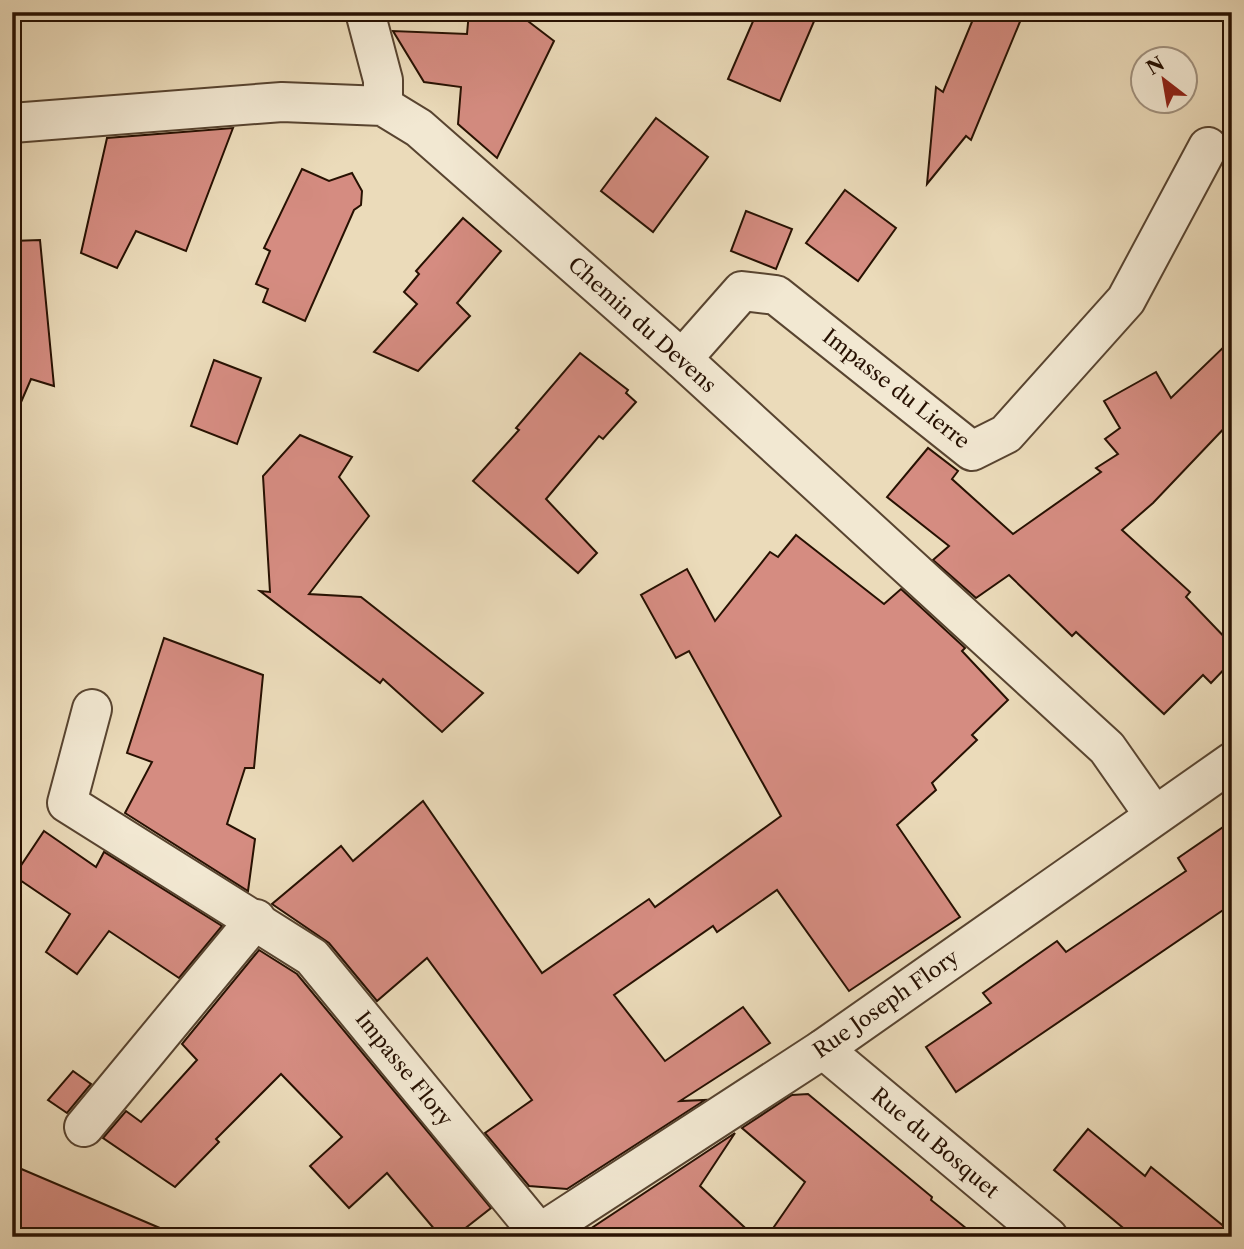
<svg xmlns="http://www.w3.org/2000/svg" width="1244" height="1249" font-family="'Libre Caslon Text',serif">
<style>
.building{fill:#d58c81;stroke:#271102;stroke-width:2}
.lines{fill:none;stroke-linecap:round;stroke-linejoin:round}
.minor-casing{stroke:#584430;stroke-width:42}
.minor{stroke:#f2e8d2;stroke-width:38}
.labels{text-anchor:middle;stroke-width:7;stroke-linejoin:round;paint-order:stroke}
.street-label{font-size:21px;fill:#271102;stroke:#f2e8d2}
</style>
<rect width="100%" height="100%" fill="#ebdbba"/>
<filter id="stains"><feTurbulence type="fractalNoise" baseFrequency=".00286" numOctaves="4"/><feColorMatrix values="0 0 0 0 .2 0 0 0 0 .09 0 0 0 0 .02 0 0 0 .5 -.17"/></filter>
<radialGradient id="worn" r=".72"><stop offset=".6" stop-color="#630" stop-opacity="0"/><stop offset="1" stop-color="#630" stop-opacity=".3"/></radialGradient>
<g class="building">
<polygon points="469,12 516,12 554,41 497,158 458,124 461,87 424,82 393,31 467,34"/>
<polygon points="757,12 818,12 780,101 728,79"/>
<polygon points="976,12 1024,12 971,140 966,136 927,184 936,87 943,92"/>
<polygon points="656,118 708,157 653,232 601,191"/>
<polygon points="233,128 186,251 136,231 117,268 81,253 107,138"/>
<polygon points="302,169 329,181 352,173 362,191 361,205 354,210 305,321 263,302 268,289 256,284 270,251 264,248"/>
<polygon points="845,190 896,228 858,281 806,243"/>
<polygon points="746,211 792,229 776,269 731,251"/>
<polygon points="463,218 501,251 457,303 470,316 418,371 374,352 417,304 404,292 419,274 416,271"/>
<polygon points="40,240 54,386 31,379 12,423 12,241"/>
<polygon points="1232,339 1232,420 1153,503 1122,530 1190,592 1186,597 1232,645 1232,661 1211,683 1203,675 1164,714 1076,632 1072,636 1009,575 976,598 933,560 949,546 887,497 928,448 958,471 952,479 1013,534 1101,472 1096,468 1118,454 1105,439 1120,428 1104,401 1156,372 1171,398"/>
<polygon points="580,353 628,390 626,393 636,402 603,439 599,436 546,499 597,553 578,573 473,481 519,430 516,428"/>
<polygon points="214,360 261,378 237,444 191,426"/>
<polygon points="300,435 352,457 339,477 369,516 309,594 361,597 483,693 442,732 383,679 380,683 260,591 270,592 263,476"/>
<polygon points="796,535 884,604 901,589 965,648 962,651 1008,700 972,735 977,740 932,783 936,790 897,825 960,917 849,991 777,890 717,932 713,926 614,995 665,1061 743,1007 770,1043 680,1101 705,1100 567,1189 529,1186 485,1133 532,1100 427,958 377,1001 329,943 272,904 341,846 353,861 423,801 542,973 649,899 655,907 781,816 689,651 676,658 641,595 687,569 715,621 770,552 778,557"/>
<polygon points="164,638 263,675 254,768 245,768 227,824 255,839 248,891 125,813 152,762 127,753"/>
<polygon points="1232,821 1232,904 956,1092 926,1047 991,1003 983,993 1057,941 1066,952 1186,871 1178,858"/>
<polygon points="44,831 96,867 104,852 222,926 179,978 109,931 77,974 46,952 70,914 14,876"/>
<polygon points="259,950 297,974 491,1208 454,1237 441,1237 387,1173 349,1208 310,1166 342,1137 281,1074 216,1139 219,1142 175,1187 103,1138 126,1111 141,1122 197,1060 182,1044"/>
<polygon points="73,1071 91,1084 67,1113 48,1100"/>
<polygon points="808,1094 932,1197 931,1200 977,1237 767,1237 805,1182 742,1128 792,1095"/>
<polygon points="1088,1129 1145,1176 1151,1167 1232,1233 1232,1237 1134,1237 1054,1170"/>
<polygon points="735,1133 700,1186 755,1237 578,1237"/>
<polygon points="12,1165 181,1237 12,1237"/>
</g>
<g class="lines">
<g class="minor-casing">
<g id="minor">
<polyline points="365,12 383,80 383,106"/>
<polyline points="12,123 282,102 383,106 419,128 682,359 1107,748 1154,815"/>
<polyline points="682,359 742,291 776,295 972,451 1006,434 1126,300 1208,147"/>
<polyline points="92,709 67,803 312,957 539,1233"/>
<polyline points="823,1049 1048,1237"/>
<polyline points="84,1127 256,919"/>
<polyline points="534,1237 823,1049 1232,762"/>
</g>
</g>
<use href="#minor" class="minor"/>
</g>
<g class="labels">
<g class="street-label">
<text transform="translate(642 325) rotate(42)" y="7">Chemin du Devens</text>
<text transform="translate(896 389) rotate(38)" y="7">Impasse du Lierre</text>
<text transform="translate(886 1004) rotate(-35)" y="7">Rue Joseph Flory</text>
<text transform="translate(404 1069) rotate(51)" y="7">Impasse Flory</text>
<text transform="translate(935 1143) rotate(40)" y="7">Rue du Bosquet</text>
</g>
</g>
<rect width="1244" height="1249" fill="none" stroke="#ebdbba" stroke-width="42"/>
<rect x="14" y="14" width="1216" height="1221" fill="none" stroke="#271102" stroke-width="3.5"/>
<rect x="21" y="21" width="1202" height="1207" fill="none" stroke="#271102" stroke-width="2"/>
<g transform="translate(1164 80) rotate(329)"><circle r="33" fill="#f2e8d2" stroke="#a1927f" stroke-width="2"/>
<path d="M0-5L12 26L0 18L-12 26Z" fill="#8f2418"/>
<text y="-10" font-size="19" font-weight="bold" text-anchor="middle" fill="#271102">N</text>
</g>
<rect width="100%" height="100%" filter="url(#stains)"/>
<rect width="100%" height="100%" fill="url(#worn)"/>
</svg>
